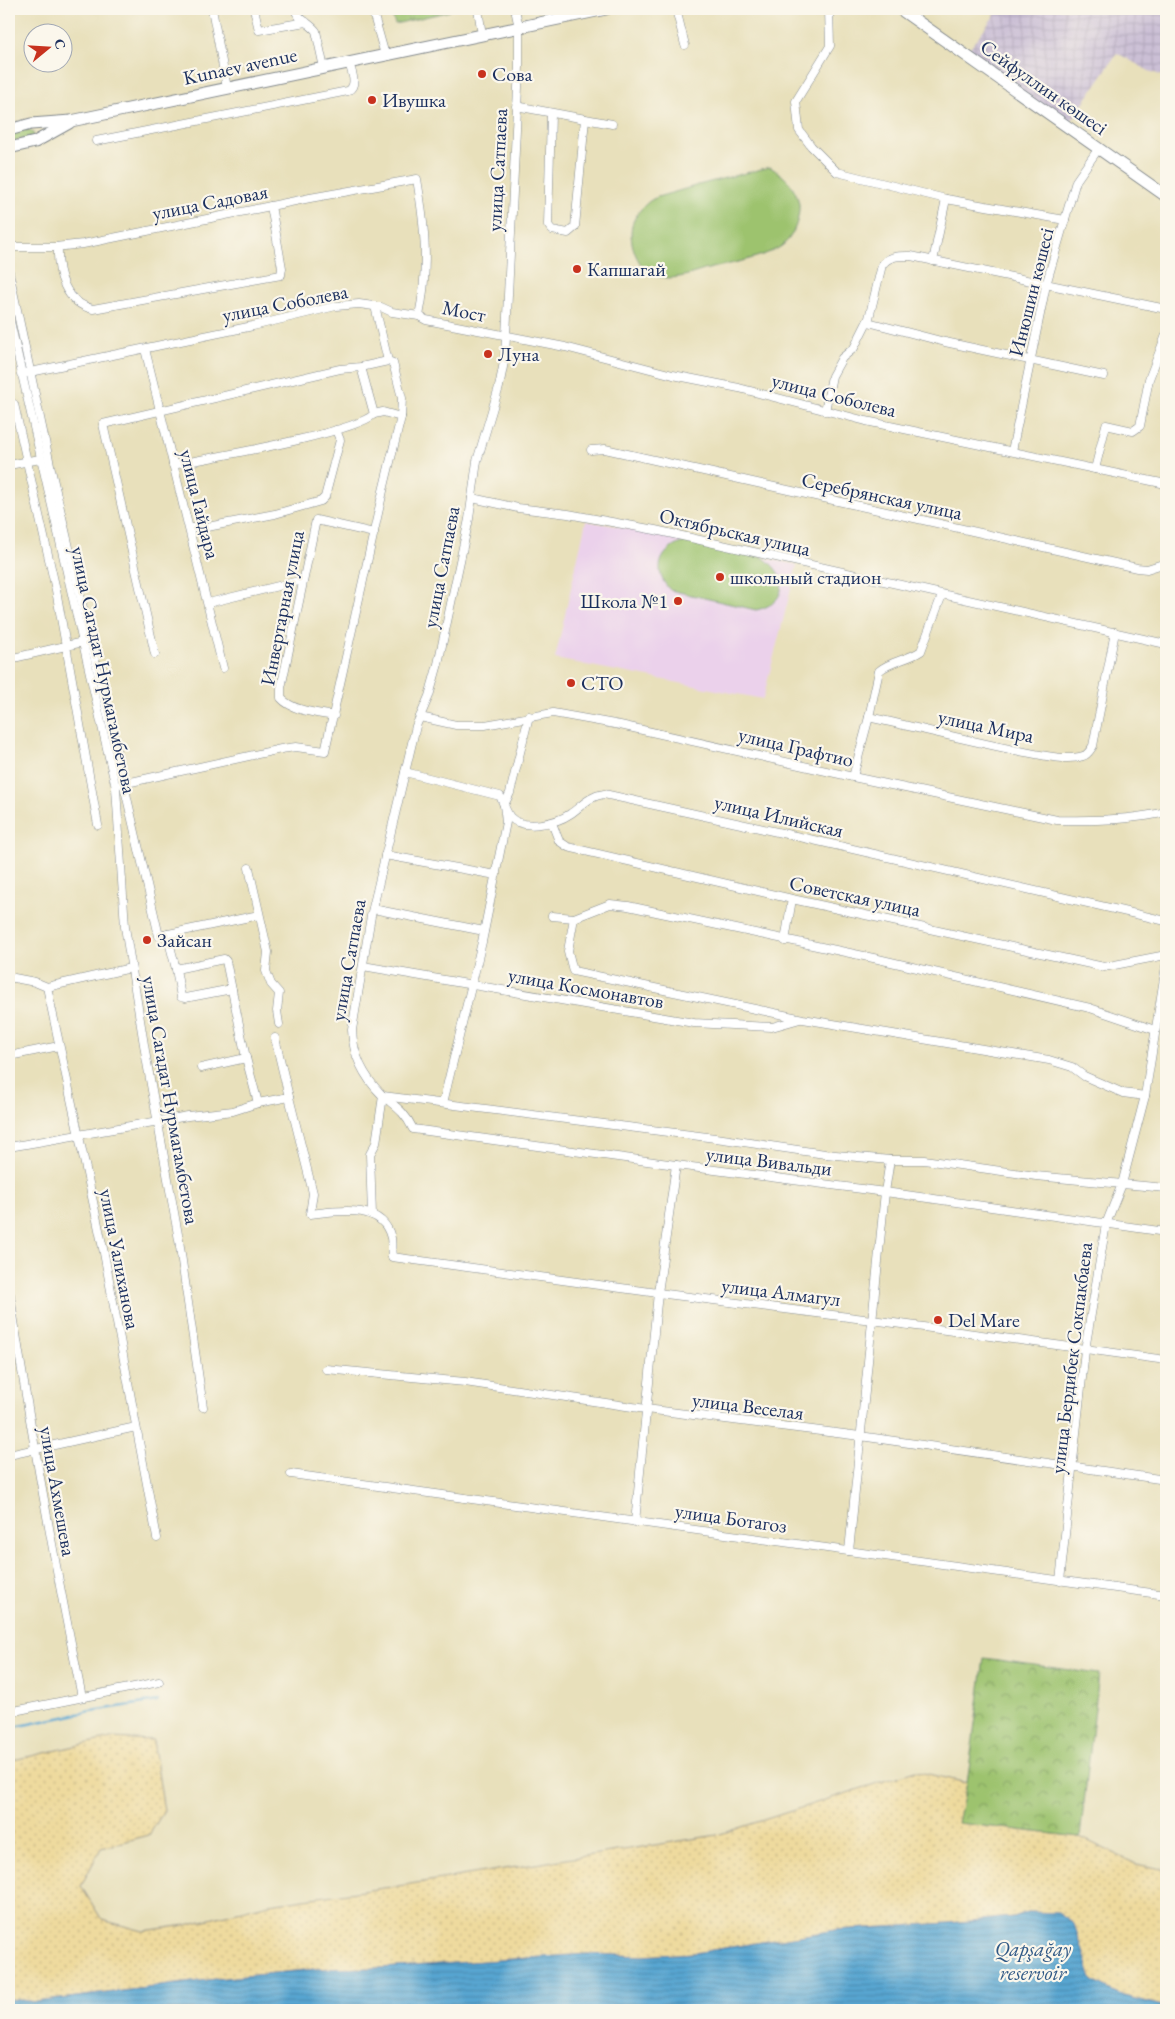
<svg xmlns="http://www.w3.org/2000/svg" width="1175" height="2019" font-family="'EB Garamond',serif">
<style>
.built{fill:#ebd1eb}
.industrial{fill:url(#industrial-grid)}
.grass{fill:url(#grass-tufts);stroke:#5c7966}
.sand{fill:url(#sand-dots);stroke:#84847e}
.park{fill:url(#park-crowns);stroke:#5c7966}
.garden{fill:#9dc36e;stroke:#5c7966}
.water{fill:url(#water-rules);stroke:#3a6a98}
.lines{fill:none;stroke-linecap:round;stroke-linejoin:round}
.stream{stroke:#58a6d1;stroke-width:2.5}
.street-casing{stroke:#82888c;stroke-width:9}
.secondary-casing{stroke:#82888c;stroke-width:13}
.street{stroke:#fff;stroke-width:8}
.secondary{stroke:#fff;stroke-width:11}
.poi-dot{fill:#c8321e;stroke:#fbf7ec;stroke-width:2}
.labels{text-anchor:middle;stroke-width:4.5;stroke-linejoin:round;paint-order:stroke}
.street-label{font-size:20px;fill:#1b2f5e;stroke:#fbf7ec}
.poi-label{font-size:20px;fill:#1b2f5e;stroke:#fbf7ec;text-anchor:start}
.water-label{font-size:21px;font-style:italic;fill:#305986;stroke:#fbf7ec}
</style>
<defs>
<pattern id="industrial-grid" width="8" height="8" patternUnits="userSpaceOnUse" patternTransform="scale(1.25)"><rect width="8" height="8" fill="#cbbfd5"/><path d="M0 4h8M4 0v8" fill="none" stroke="#aea4b9"/></pattern>
<pattern id="grass-tufts" width="24" height="20" patternUnits="userSpaceOnUse" patternTransform="scale(1.25)"><rect width="24" height="20" fill="#9dc36e"/><path d="M3 7l-1-3M5 7V3M7 7l1-3M15 17l-1-3M17 17v-4M19 17l1-3" fill="none" stroke="#7f9f5e"/></pattern>
<pattern id="sand-dots" width="8" height="8" patternUnits="userSpaceOnUse" patternTransform="scale(1.25)"><rect width="8" height="8" fill="#eeda9e"/><path d="M2 2h.1M6 6h.1" fill="none" stroke="#ccbb8a" stroke-width="1.8" stroke-linecap="round"/></pattern>
<pattern id="park-crowns" width="20" height="18" patternUnits="userSpaceOnUse" patternTransform="scale(1.25)"><rect width="20" height="18" fill="#9dc36e"/><path d="M2 6a3 3 0 1 1 6 0M12 15a3 3 0 1 1 6 0" fill="none" stroke="#7f9f5e"/></pattern>
<pattern id="water-rules" width="6" height="5" patternUnits="userSpaceOnUse" patternTransform="scale(1.25)"><rect width="6" height="5" fill="#58a6d1"/><path d="M0 2.5h6" fill="none" stroke="#4888ad"/></pattern>
</defs>
<rect width="100%" height="100%" fill="#fbf7ec"/>
<filter id="ink" filterUnits="userSpaceOnUse"><feTurbulence type="fractalNoise" baseFrequency=".02" numOctaves="2"/><feDisplacementMap in="SourceGraphic" scale="10" xChannelSelector="R" yChannelSelector="G"/><feConvolveMatrix kernelMatrix="1 2 1 2 8 2 1 2 1" color-interpolation-filters="sRGB"/></filter>
<filter id="wash" filterUnits="userSpaceOnUse"><feTurbulence type="fractalNoise" baseFrequency=".0096" numOctaves="4" result="noise"/><feDisplacementMap in="SourceGraphic" scale="20" xChannelSelector="R" yChannelSelector="G"/><feGaussianBlur stdDeviation="1.12" result="paint"/><feColorMatrix in="noise" values="0 0 0 0 0 0 0 0 0 0 0 0 0 0 0 0 0 1.4 0 .05"/><feComposite in="paint" operator="in"/></filter>
<g filter="url(#wash)">
<rect width="100%" height="100%" fill="#e8e0bb"/>
<polygon class="built" points="586,521 633,529 797,565 763,699 555,659"/>
<polygon class="industrial" points="996,9 1166,9 1166,77 1149,71 1117,53 1068,126 965,54 997,12"/>
<g class="grass">
<polygon points="390,9 450,9 450,11 395,24"/>
<polygon points="29,129 34,134 33,137 9,142 9,133"/>
</g>
<polygon class="sand" points="111,1738 153,1740 164,1811 149,1835 101,1848 81,1886 102,1920 143,1931 186,1925 269,1904 398,1886 717,1835 915,1771 967,1783 959,1823 1080,1837 1136,1864 1166,1870 1166,2007 1120,1995 1093,1981 1083,1955 1058,1913 1028,1912 1014,1917 949,1923 836,1930 694,1953 643,1956 587,1954 383,1968 315,1969 216,1979 37,2002 9,1999 9,1761"/>
<polygon class="park" points="984,1658 1099,1674 1080,1837 958,1823 967,1783"/>
<g class="garden">
<path d="M770 167C785 176 796 186 799 204 800 218 794 236 783 245 768 257 724 265 704 270 689 275 672 281 656 276 638 270 628 243 632 225 635 215 644 204 653 199 659 196 668 194 675 192 706 182 738 175 770 167Z"/>
<path d="M687 541 762 557C788 573 790 603 756 610L670 590C651 570 660 548 687 541Z"/>
</g>
<polygon class="water" points="1028,1912 1058,1913 1074,1924 1093,1981 1120,1995 1166,2007 1166,2010 9,2010 9,1999 37,2002 216,1979 315,1969 383,1968 587,1954 643,1956 694,1953 836,1930 949,1923 1014,1917"/>
<g class="lines">
<g class="stream">
<polyline points="85,1712 158,1701"/>
<polyline points="9,1728 83,1713"/>
</g>
</g>
</g>
<g filter="url(#ink)">
<g class="lines">
<g class="street-casing">
<g id="street">
<polyline points="212,9 227,88"/>
<polyline points="254,9 259,30 306,22"/>
<path d="M295 9C298 20 309 22 316 31L324 68"/>
<polyline points="372,9 385,55"/>
<polyline points="478,9 482,35"/>
<path d="M515 9 519 28V67L505 357 499 387 477 461 469 519 438 664 429 696 416 726 371 916 352 1030C353 1056 364 1077 382 1095 396 1107 405 1112 413 1129L676 1165 885 1192 1166 1232"/>
<polyline points="676,9 685,45"/>
<polyline points="829,9 830,46 796,101 799,130 811,146 837,172 946,199 1065,220"/>
<polyline points="516,106 612,124"/>
<polyline points="551,114 548,225 552,230 568,233 575,227 585,119"/>
<path d="M96 141 348 91C358 85 352 73 349 63"/>
<path d="M9 247H55L83 244 310 198 417 179C425 227 429 268 419 316"/>
<path d="M58 247C57 273 65 303 93 309L281 275 282 268 271 206"/>
<polyline points="933,261 946,199"/>
<polyline points="9,272 52,474 159,936 259,915"/>
<polyline points="375,306 388,361 393,363 402,398 401,417"/>
<polyline points="9,317 116,788 125,927 146,1057 179,1240 203,1407"/>
<polyline points="868,322 945,342 1104,376"/>
<polyline points="145,349 223,668"/>
<polyline points="21,374 253,326 336,306 359,304 381,307 392,312 419,316 426,320 565,347 673,375 739,388 866,421 1166,484"/>
<polyline points="9,405 14,404 56,590 98,825"/>
<path d="M825 411 832 376 842 358 854 348 869 318 882 265C889 255 900 256 911 256L1166 309"/>
<polyline points="591,450 605,449 1137,568 1147,569 1166,563"/>
<polyline points="1012,451 1046,285 1076,181 1099,148"/>
<polyline points="9,465 40,459"/>
<path d="M173 465C208 458 356 433 374 414L361 367"/>
<polyline points="1095,469 1106,425 1133,431 1140,426 1149,379 1166,335"/>
<polyline points="472,498 518,508 568,514 655,530 1166,644"/>
<polyline points="190,528 202,528 275,514 321,501 325,497 340,440 336,430"/>
<polyline points="208,603 303,580"/>
<polyline points="155,654 103,424 340,369 361,367 388,361"/>
<polyline points="9,659 83,642"/>
<path d="M334 716C318 713 292 711 281 698V688L316 520 374 533"/>
<path d="M420 717 456 725H485L553 713 620 725 853 777 1057 820C1093 821 1131 820 1166 812"/>
<path d="M869 717C917 728 966 740 1014 750 1033 753 1065 762 1083 756 1088 755 1090 750 1093 746L1115 632"/>
<path d="M405 772 500 796C503 802 506 812 510 817 523 831 557 823 570 814 582 806 589 796 604 794L809 839 1166 921"/>
<path d="M853 777 869 717 879 671C890 661 908 660 921 651L942 595"/>
<polyline points="122,784 281,749 296,747 325,751 383,491 401,417 383,412 374,414"/>
<polyline points="552,823 559,841 568,847 792,899 1104,967 1166,955"/>
<polyline points="385,855 496,875"/>
<polyline points="249,868 268,952 266,971 271,984 279,993 277,1011 279,1024"/>
<polyline points="373,909 484,931"/>
<polyline points="552,916 574,918 610,904 628,906 878,959 1090,1008 1155,1030"/>
<polyline points="574,918 568,951 573,971 803,1019 1049,1060 1072,1067 1084,1076 1123,1093 1145,1096"/>
<polyline points="167,934 176,969 224,959 226,961 246,1058 201,1068"/>
<polyline points="785,941 792,899"/>
<polyline points="363,966 694,1023 772,1027 800,1019"/>
<polyline points="176,969 181,997 185,998 232,989"/>
<polyline points="9,977 35,982 47,987 131,968"/>
<polyline points="47,987 104,1253 157,1538"/>
<polyline points="9,1056 59,1046"/>
<polyline points="246,1058 258,1103"/>
<polyline points="383,1096 723,1139 825,1154 890,1160 924,1160 1036,1176 1166,1188"/>
<path d="M289 1097 313 1193 310 1214C336 1211 383 1202 391 1238 392 1243 391 1251 392 1257L658 1293 872 1320 1166 1360"/>
<polyline points="443,1103 482,942 506,822 504,805 510,793 529,716"/>
<polyline points="9,1147 188,1116 233,1111 258,1103 289,1097 275,1038"/>
<polyline points="372,1215 370,1154 376,1143 383,1096"/>
<path d="M9 1289C30 1426 54 1562 82 1697"/>
<polyline points="326,1369 465,1382 646,1409 860,1436 1166,1480"/>
<polyline points="9,1455 136,1427"/>
<polyline points="291,1474 1166,1595"/>
<polyline points="635,1522 658,1293 676,1165"/>
<polyline points="849,1551 885,1192 890,1160"/>
<polyline points="1060,1581 1085,1350 1106,1224 1122,1184 1145,1096 1166,966"/>
<polyline points="9,1712 159,1682"/>
</g>
</g>
<g class="secondary-casing">
<g id="secondary">
<polyline points="900,9 1166,196"/>
<polyline points="9,130 31,124 71,121 606,9"/>
<polyline points="9,148 35,142 69,123"/>
</g>
</g>
<use href="#street" class="street"/>
<use href="#secondary" class="secondary"/>
</g>
</g>
<g class="poi-dot">
<circle cx="482" cy="74" r="5"/>
<circle cx="372" cy="100" r="5"/>
<circle cx="577" cy="269" r="5"/>
<circle cx="488" cy="354" r="5"/>
<circle cx="720" cy="577" r="5"/>
<circle cx="678" cy="601" r="5"/>
<circle cx="571" cy="683" r="5"/>
<circle cx="147" cy="940" r="5"/>
<circle cx="938" cy="1320" r="5"/>
</g>
<g class="labels">
<g class="street-label">
<text transform="translate(240 66) rotate(-12)" y="7">Kunaev avenue</text>
<text transform="translate(1044 87) rotate(35)" y="7">Сейфуллин көшесі</text>
<text transform="translate(497 170) rotate(-87)" y="7">улица Сатпаева</text>
<text transform="translate(210 202) rotate(-11)" y="7">улица Садовая</text>
<text transform="translate(1031 292) rotate(-76)" y="7">Инюшин көшесі</text>
<text transform="translate(285 303) rotate(-11)" y="7">улица Соболева</text>
<text transform="translate(464 311) rotate(11)" y="7">Мост</text>
<text transform="translate(834 395) rotate(14)" y="7">улица Соболева</text>
<text transform="translate(882 496) rotate(12)" y="7">Серебрянская улица</text>
<text transform="translate(200 504) rotate(76)" y="7">улица Гайдара</text>
<text transform="translate(735 532) rotate(13)" y="7">Октябрьская улица</text>
<text transform="translate(441 567) rotate(-79)" y="7">улица Сатпаева</text>
<text transform="translate(282 608) rotate(-79)" y="7">Инвертарная улица</text>
<text transform="translate(104 670) rotate(78)" y="7">улица Сагадат Нурмагамбетова</text>
<text transform="translate(986 726) rotate(12)" y="7">улица Мира</text>
<text transform="translate(796 747) rotate(13)" y="7">улица Графтио</text>
<text transform="translate(779 816) rotate(13)" y="7">улица Илийская</text>
<text transform="translate(855 896) rotate(12)" y="7">Советская улица</text>
<text transform="translate(348 960) rotate(-80)" y="7">улица Сатпаева</text>
<text transform="translate(586 988) rotate(10)" y="7">улица Космонавтов</text>
<text transform="translate(171 1100) rotate(80)" y="7">улица Сагадат Нурмагамбетова</text>
<text transform="translate(769 1161) rotate(7)" y="7">улица Вивальди</text>
<text transform="translate(120 1259) rotate(79)" y="7">улица Уалиханова</text>
<text transform="translate(781 1292) rotate(7)" y="7">улица Алмагул</text>
<text transform="translate(1071 1358) rotate(-83)" y="7">улица Бердибек Сокпакбаева</text>
<text transform="translate(748 1406) rotate(7)" y="7">улица Веселая</text>
<text transform="translate(58 1491) rotate(80)" y="7">улица Ахмешева</text>
<text transform="translate(731 1518) rotate(8)" y="7">улица Ботагоз</text>
</g>
<g class="poi-label">
<text x="492" y="81">Сова</text>
<text x="382" y="107">Ивушка</text>
<text x="587" y="276">Капшагай</text>
<text x="498" y="361">Луна</text>
<text x="730" y="584">школьный стадион</text>
<text x="668" y="608" text-anchor="end">Школа №1</text>
<text x="581" y="690">СТО</text>
<text x="157" y="947">Зайсан</text>
<text x="948" y="1327">Del Mare</text>
</g>
<g class="water-label">
<text x="1033" y="1956">Qapşağay<tspan x="1033" dy="24">reservoir</tspan></text>
</g>
</g>
<rect width="1175" height="2019" fill="none" stroke="#fbf7ec" stroke-width="30"/>
<g transform="translate(48 48) rotate(72)"><circle r="24" fill="#fbf7ec" stroke="#a1a7b3"/>
<path d="M0-4L9 19L0 12L-9 19Z" fill="#c8321e"/>
<text y="-8" font-size="14" font-weight="bold" text-anchor="middle" fill="#1b2f5e">С</text>
</g>
</svg>
